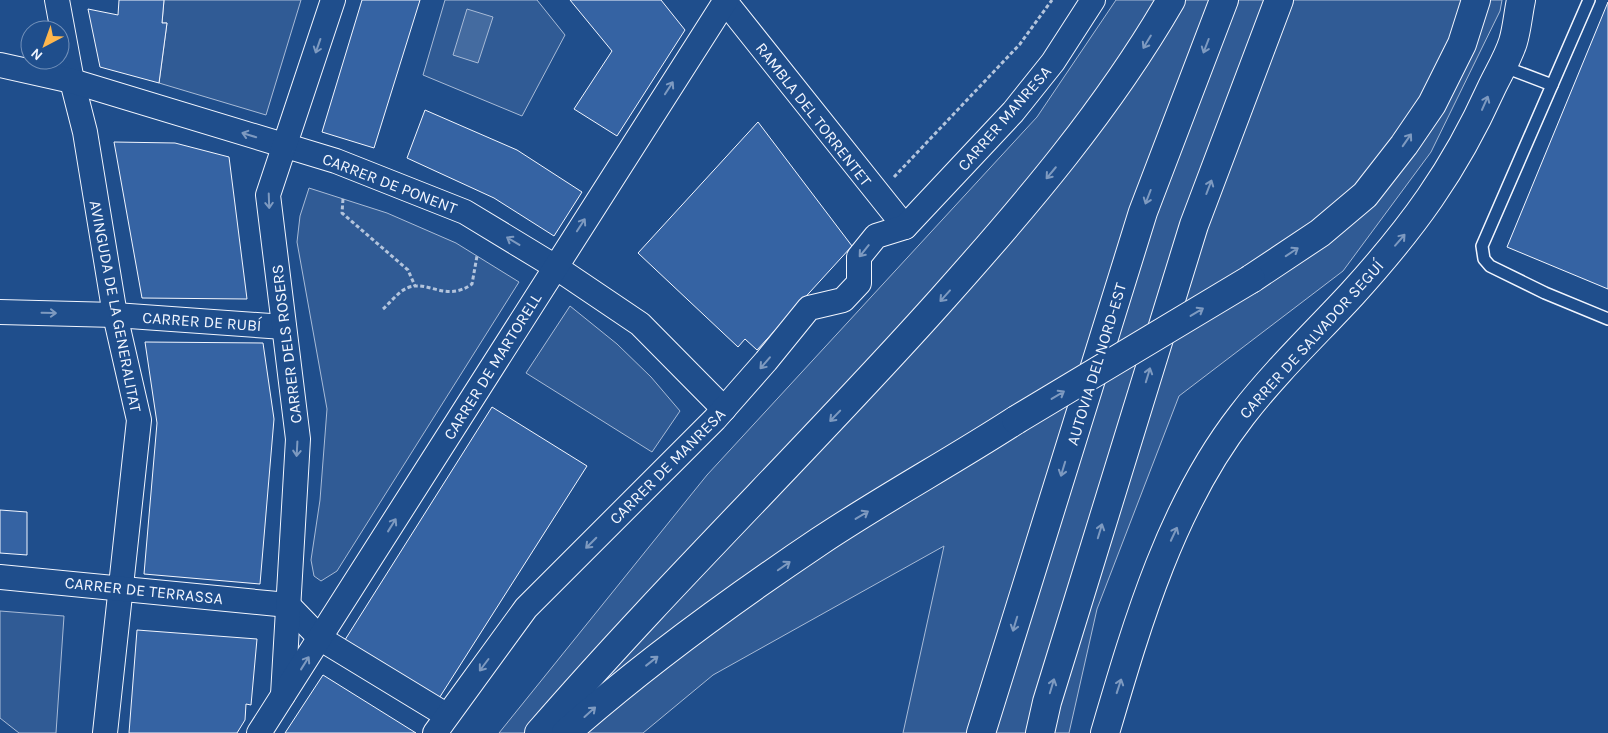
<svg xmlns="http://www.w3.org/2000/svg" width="1608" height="733" font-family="Karla,sans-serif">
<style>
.built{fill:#305b95;stroke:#a8bbd7}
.water{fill:#446ba0;stroke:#a8bbd7}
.building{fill:#3563a3;stroke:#f2f6ff}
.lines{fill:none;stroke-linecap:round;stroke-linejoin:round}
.service-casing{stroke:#f2f6ff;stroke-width:14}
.minor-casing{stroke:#f2f6ff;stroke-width:26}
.tertiary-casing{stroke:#f2f6ff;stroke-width:30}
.motorway-casing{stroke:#f2f6ff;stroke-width:30}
.path{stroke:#b3c4dc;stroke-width:3;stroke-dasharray:4 2.5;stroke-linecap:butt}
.service{stroke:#1f4e8c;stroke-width:11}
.minor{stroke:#1f4e8c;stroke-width:24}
.tertiary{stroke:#1f4e8c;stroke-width:28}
.motorway{stroke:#1f4e8c;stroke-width:28}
.motorway-bridge-casing{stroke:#f2f6ff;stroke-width:30;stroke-linecap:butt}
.motorway-bridge{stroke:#1f4e8c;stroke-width:28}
.oneway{stroke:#7e9ac0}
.labels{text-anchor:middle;stroke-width:4;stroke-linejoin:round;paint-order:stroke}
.street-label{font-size:16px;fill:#f2f6ff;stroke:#1f4e8c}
</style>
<rect width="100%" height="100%" fill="#1f4e8c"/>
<g class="built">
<polygon points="164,0 301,0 266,115 159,83 167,23 162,23"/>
<polygon points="445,0 537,0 565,35 522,116 423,75"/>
<polygon points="1116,0 1502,0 1500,11 1431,152 1343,271 1179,396 1097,609 1069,733 903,733 944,546 713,675 643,733 499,733 707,475 1037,117"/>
<polygon points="309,188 387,213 456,243 519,282 337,571 321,581 314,576 311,560 320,500 327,409 297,242 300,216"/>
<polygon points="570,306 617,344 651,377 680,411 652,452 526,373"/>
<polygon points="0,611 64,616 56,733 19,733 0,718"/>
</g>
<polygon class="water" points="467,9 493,17 478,63 453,55"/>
<g class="building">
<polygon points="119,0 164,0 162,23 167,23 159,83 100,67 88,9 118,15"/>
<polygon points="362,0 420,0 374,148 322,132"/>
<polygon points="570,0 661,0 685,30 617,136 574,109 612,51"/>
<polygon points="1608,2 1608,289 1507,247"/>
<polygon points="425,110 517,150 582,192 554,236 494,198 407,158"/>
<polygon points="758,122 852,246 757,350 745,339 738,347 638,253"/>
<polygon points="114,142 175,143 229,157 247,299 142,298"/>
<polygon points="145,342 263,343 274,419 260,584 144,574 157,423"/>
<polygon points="492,407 587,466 436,703 343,643"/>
<polygon points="0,510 27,512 27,555 0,553"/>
<polygon points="137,630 257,639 251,705 246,704 245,720 237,733 129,733"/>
<polygon points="323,675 416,733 285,733"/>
</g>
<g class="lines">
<g class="service-casing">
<g id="service">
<polyline points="1589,0 1482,246 1484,259 1490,266 1545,293 1608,319"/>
<polyline points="1502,66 1552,85"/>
</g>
</g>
<g class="minor-casing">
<g id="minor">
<polyline points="57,0 72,81 85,132 115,315 139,420 105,733"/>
<polyline points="724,0 905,227"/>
<polyline points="0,65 72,81 336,161 465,212 554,266 640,324 724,409"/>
<polyline points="0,312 115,315 284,327"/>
<polyline points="0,577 288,605"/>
<polyline points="288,605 321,639 446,715"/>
<polyline points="283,695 298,439 268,195 333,0"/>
<polyline points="259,733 726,0"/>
<polyline points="435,733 526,608 715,419 766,361 809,308 843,300 859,283 859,257 876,236 905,227 1013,112 1053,62 1093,0"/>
</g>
</g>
<g class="tertiary-casing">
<path id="tertiary" d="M1105 733C1137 624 1171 506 1242 415 1275 372 1315 334 1352 294 1412 228 1454 171 1491 89 1498 74 1508 58 1513 42 1517 29 1518 14 1521 0"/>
</g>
<g class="motorway-casing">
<g id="motorway">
<polyline points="1251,279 1320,233 1365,195 1404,145 1432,104 1462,44 1476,0"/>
<path d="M539 733C669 583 812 445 944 297 1027 204 1108 109 1171 0"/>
<path d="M566 733C645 663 732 600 820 541 883 499 951 462 1016 420"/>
<polyline points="981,733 1143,212 1224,0"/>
<polyline points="1040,733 1047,702 1194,225 1279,0"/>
</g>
</g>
<g class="path">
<polyline points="894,177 1020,44 1052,0"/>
<polyline points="343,199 342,213 408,270 415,286"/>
<path d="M383 309C390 303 398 292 407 288 428 279 445 303 472 284L477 256"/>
</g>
<use href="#service" class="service"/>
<use href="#minor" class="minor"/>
<use href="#tertiary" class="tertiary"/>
<use href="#motorway" class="motorway"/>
<g class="motorway-bridge-casing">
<polyline id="motorway-bridge" points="1016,420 1251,279"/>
</g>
<use href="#motorway-bridge" class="motorway-bridge"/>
</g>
<defs><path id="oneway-shaft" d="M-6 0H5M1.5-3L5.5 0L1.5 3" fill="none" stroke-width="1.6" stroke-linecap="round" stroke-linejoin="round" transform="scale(1.25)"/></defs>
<g class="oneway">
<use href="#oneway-shaft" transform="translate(1147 42) rotate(121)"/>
<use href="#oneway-shaft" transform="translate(318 46) rotate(109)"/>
<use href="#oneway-shaft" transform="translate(1206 46) rotate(111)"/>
<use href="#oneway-shaft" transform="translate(669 88) rotate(-57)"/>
<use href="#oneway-shaft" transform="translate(1485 103) rotate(-66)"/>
<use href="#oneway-shaft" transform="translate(249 135) rotate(-163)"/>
<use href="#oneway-shaft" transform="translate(1407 140) rotate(-55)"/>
<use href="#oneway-shaft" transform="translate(1051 173) rotate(130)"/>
<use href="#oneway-shaft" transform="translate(1209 187) rotate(-69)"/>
<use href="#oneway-shaft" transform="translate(1148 197) rotate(111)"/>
<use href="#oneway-shaft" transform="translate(269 201) rotate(88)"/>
<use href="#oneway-shaft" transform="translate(581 225) rotate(-57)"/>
<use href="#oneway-shaft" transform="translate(1400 240) rotate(-49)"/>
<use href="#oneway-shaft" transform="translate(513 241) rotate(-149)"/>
<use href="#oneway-shaft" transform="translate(864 251) rotate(129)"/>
<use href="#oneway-shaft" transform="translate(1292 252) rotate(-34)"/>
<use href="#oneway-shaft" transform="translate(945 296) rotate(132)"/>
<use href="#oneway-shaft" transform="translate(1197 312) rotate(-31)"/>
<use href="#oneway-shaft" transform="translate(49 313) rotate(1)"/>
<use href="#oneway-shaft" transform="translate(765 363) rotate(131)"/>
<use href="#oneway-shaft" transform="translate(1148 375) rotate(-73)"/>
<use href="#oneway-shaft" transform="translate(1058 395) rotate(-31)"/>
<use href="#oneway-shaft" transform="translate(835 416) rotate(134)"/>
<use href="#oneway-shaft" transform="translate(297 449) rotate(93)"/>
<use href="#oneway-shaft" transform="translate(1063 469) rotate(107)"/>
<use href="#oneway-shaft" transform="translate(862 515) rotate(-31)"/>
<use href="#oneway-shaft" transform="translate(392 525) rotate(-58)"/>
<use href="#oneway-shaft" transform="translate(1100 531) rotate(-73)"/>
<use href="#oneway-shaft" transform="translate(1174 534) rotate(-65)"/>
<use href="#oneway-shaft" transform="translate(591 543) rotate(135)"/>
<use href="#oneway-shaft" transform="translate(784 566) rotate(-35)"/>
<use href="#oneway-shaft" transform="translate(1015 624) rotate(107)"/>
<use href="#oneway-shaft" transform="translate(652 661) rotate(-38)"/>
<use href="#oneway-shaft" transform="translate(305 663) rotate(-58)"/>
<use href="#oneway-shaft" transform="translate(484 665) rotate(127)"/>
<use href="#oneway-shaft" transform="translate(1052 686) rotate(-73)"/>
<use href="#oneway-shaft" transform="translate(1119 686) rotate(-72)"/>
<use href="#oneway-shaft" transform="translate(590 712) rotate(-42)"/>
</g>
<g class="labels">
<g class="street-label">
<text transform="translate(814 114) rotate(52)" y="6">RAMBLA DEL TORRENTET</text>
<text transform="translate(1004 118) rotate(-49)" y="6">CARRER MANRESA</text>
<text transform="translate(390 183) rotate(21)" y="6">CARRER DE PONENT</text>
<text transform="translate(116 306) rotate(79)" y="6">AVINGUDA DE LA GENERALITAT</text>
<text transform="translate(202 321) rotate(4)" y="6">CARRER DE RUBÍ</text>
<text transform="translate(1311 339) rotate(-48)" y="6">CARRER DE SALVADOR SEGUÍ</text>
<text transform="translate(286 344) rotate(-97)" y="6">CARRER DELS ROSERS</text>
<text transform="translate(1096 364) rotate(-73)" y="6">AUTOVIA DEL NORD-EST</text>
<text transform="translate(492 366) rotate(-58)" y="6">CARRER DE MARTORELL</text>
<text transform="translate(667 466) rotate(-45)" y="6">CARRER DE MANRESA</text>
<text transform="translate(144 590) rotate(6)" y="6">CARRER DE TERRASSA</text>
</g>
</g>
<g transform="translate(45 45) rotate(221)"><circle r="24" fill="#1f4e8c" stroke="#7391ba"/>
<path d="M0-4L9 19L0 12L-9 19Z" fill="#ffb74d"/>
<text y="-8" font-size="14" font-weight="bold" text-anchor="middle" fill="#f2f6ff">N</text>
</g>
</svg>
